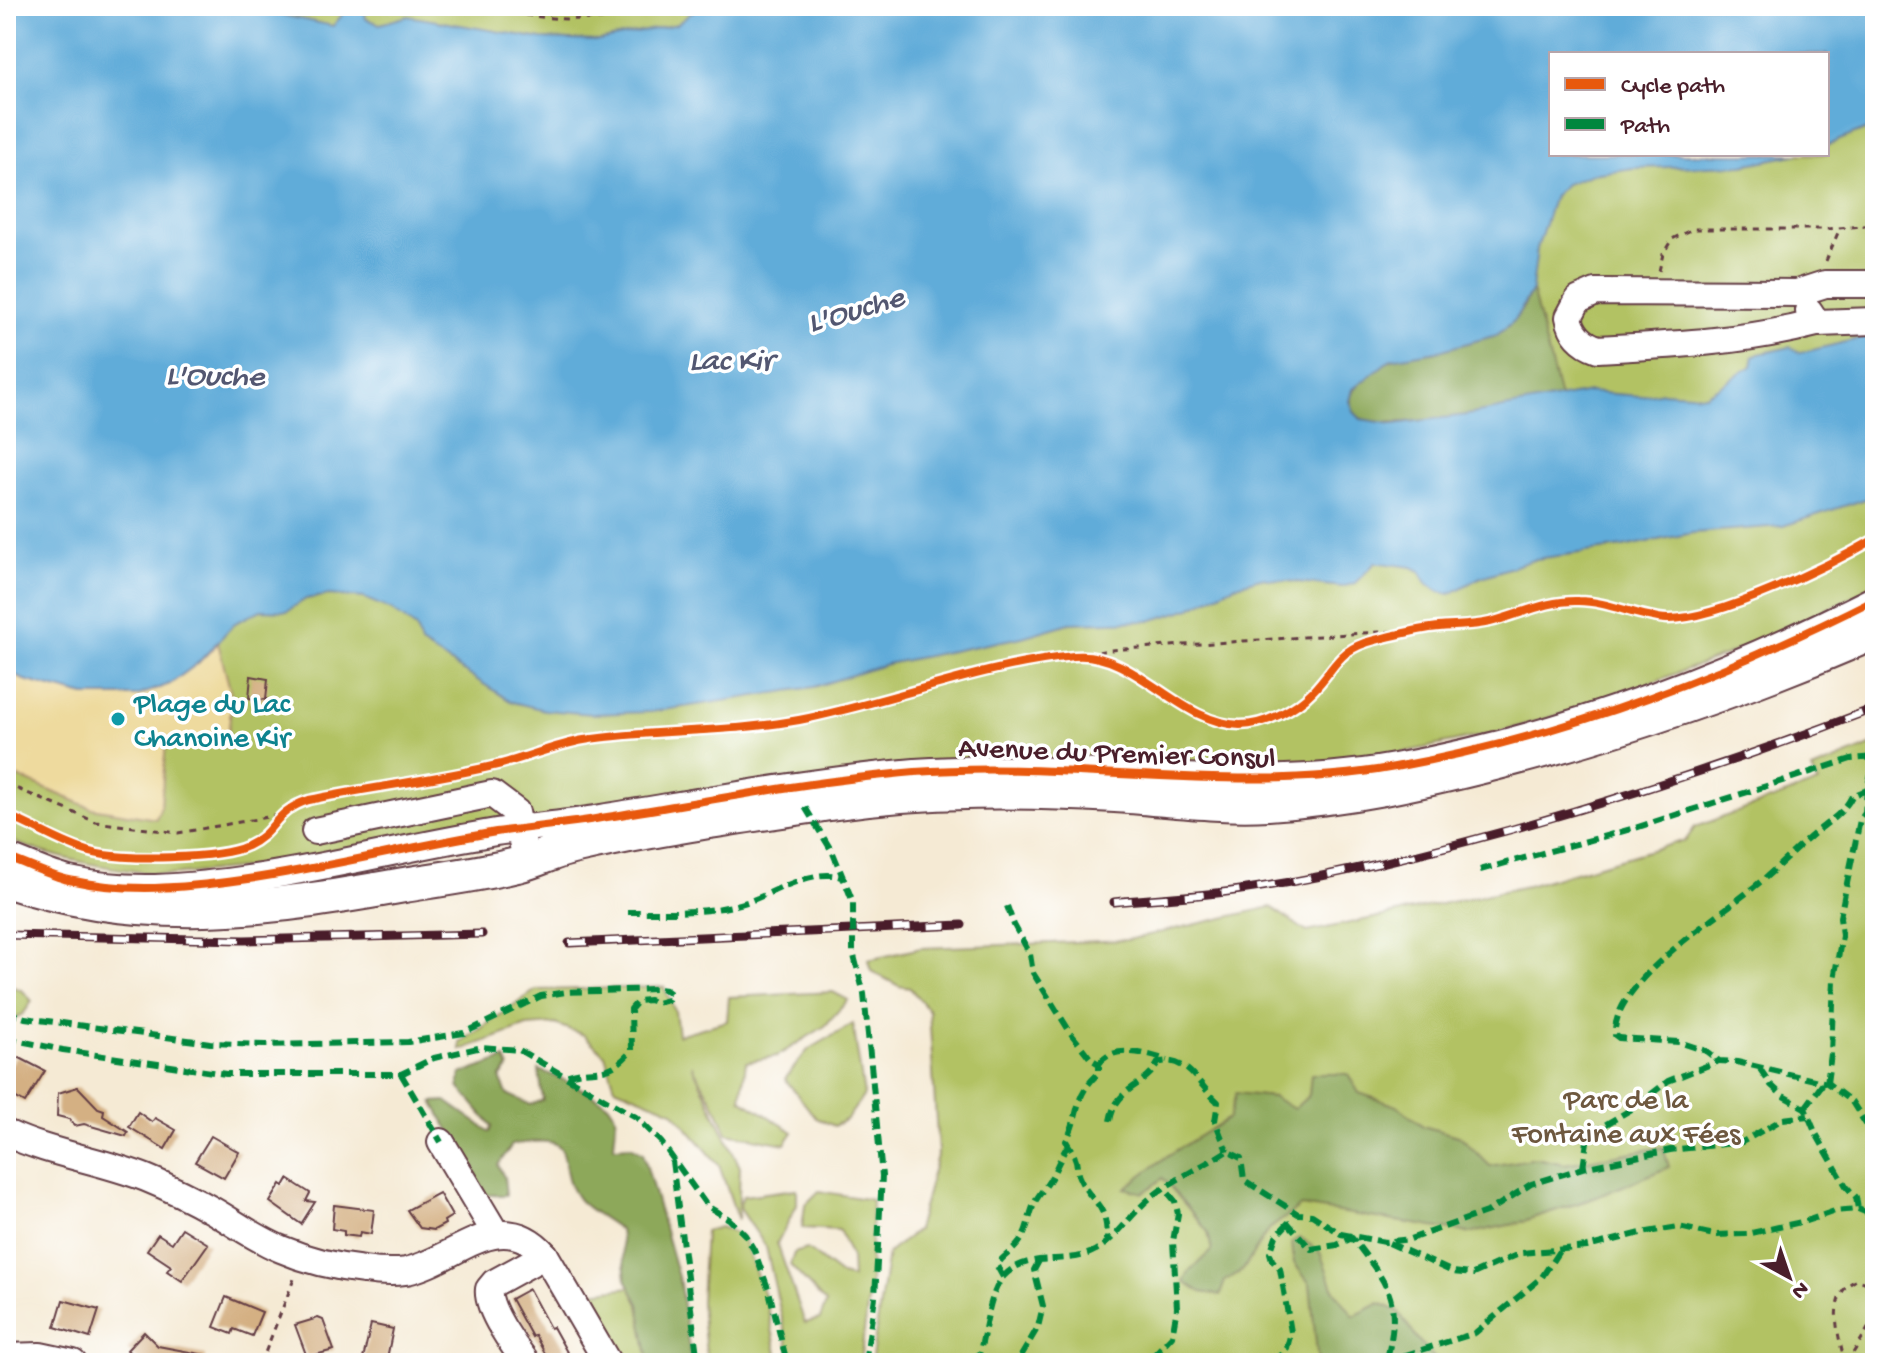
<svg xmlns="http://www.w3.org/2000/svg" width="1881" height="1369" font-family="'Gochi Hand',sans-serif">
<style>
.green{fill:#b2c264;stroke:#7e7048;stroke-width:2;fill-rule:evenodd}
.forest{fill:#8da85a;stroke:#6c6442;stroke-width:2}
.sand{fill:#eeda9e;stroke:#9c7c64;stroke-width:2}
.water{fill:#60acd9;stroke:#556682;stroke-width:2}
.building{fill:#d4b083}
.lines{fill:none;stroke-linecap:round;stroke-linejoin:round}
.minor-casing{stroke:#643d44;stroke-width:30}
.major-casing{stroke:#643d44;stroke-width:38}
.path{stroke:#643d44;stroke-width:3;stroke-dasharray:6 6;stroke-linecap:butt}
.minor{stroke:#fff;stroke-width:26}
.major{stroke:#fff;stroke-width:34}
.rail-casing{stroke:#4a1f2b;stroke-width:9}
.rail{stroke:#fff;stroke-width:6;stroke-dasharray:18;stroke-linecap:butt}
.quiet{stroke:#00873e;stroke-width:6;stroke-dasharray:12 6;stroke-linecap:butt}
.cycleway-casing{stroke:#fff;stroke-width:13}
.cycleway{stroke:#e8590c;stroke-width:8}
.culture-dot{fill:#0f9aa8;stroke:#fff;stroke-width:3}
.labels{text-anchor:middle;stroke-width:7;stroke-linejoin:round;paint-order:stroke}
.culture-label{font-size:30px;fill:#0d838f;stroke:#fff;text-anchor:start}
.street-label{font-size:30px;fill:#4a1f2b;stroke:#fff}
.park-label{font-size:30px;fill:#6e583f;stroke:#fff}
.water-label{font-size:32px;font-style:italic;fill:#535771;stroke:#fff}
</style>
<rect width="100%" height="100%" fill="#fff"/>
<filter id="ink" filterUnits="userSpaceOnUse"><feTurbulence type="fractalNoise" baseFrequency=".0125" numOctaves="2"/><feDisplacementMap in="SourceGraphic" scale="16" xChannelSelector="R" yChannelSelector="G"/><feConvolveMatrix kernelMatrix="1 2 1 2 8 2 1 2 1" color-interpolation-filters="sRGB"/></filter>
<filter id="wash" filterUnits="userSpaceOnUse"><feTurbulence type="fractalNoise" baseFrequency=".006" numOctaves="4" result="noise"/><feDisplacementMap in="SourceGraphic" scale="32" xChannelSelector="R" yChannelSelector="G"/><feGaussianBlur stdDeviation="1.8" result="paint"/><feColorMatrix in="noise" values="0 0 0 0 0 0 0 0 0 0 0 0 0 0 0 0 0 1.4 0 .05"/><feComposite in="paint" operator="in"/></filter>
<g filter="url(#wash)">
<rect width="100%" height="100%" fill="#f5ead4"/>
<g class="green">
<path d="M6 6H1875V587L1731 653 1586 707 1500 732 1348 764 1225 770 172 875C115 870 60 861 6 839ZM1551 54H1827V154H1551Z"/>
<polygon points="1875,744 1875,1363 871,1363 888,1253 917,1230 938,1152 929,1011 910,988 899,986 871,971 868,960 921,948 1127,940 1271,907 1307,932 1527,886 1686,840 1695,827 1818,783 1812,770"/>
<polygon points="6,984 23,991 32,1001 24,1013 6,1024"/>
<polygon points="664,987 675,1011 678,1035 727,1021 729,997 833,992 848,1000 825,1026 777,1056 746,1062 741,1099 793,1132 785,1144 727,1133 719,1113 692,1065 740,1167 738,1220 719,1165 673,1111 615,1087 605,1055 584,1035 555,1024 527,1026 461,1050 460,1043 536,990"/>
<polygon points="853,1024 864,1095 847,1119 834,1126 816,1118 785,1079 808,1050"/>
<polygon points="797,1189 797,1205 777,1243 805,1323 820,1319 826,1303 790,1265 794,1253 807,1249 841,1275 852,1278 851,1257 839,1230 802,1228 805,1205 819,1191 872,1200 870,1284 860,1363 792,1363 766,1247 739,1207 743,1196"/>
<polygon points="720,1227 742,1236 766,1300 779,1363 707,1363 701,1303 705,1231"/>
<polygon points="630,1287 639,1304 648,1356 653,1363 626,1363 584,1293"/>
</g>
<g class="forest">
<path d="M1532 290 1560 398C1528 404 1373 438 1355 414 1339 391 1371 369 1390 360 1406 352 1427 355 1444 349 1460 344 1499 330 1512 321 1521 315 1527 299 1532 290Z"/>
<path d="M505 1059 509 1067 500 1078 507 1094 531 1105 543 1100 539 1070C554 1075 605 1098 612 1109 619 1119 614 1136 614 1147L631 1146 643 1153 680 1284 691 1363H653L648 1357 639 1304 626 1279 620 1230C608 1220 589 1211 579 1200 550 1164 588 1130 512 1145L498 1165 504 1177 506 1195H486L433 1102 446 1101 490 1132 492 1126 459 1087 461 1074Z"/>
<polygon points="1311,1074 1348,1074 1359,1093 1397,1106 1423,1126 1461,1137 1490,1166 1536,1158 1564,1164 1663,1147 1669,1167 1594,1198 1514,1224 1471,1233 1301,1206 1268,1230 1243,1270 1225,1281 1220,1295 1201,1292 1184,1282 1189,1272 1212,1251 1208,1232 1163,1178 1143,1193 1125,1188 1167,1156 1229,1118 1236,1093 1273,1097 1294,1109 1309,1095"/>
<polygon points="1300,1237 1320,1252 1334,1290 1354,1316 1380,1303 1398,1311 1418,1340 1439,1363 1318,1363 1310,1284 1294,1263 1292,1242"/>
</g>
<polygon class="sand" points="218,643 232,697 227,747 166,742 161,806 156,819 91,808 6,772 6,669 24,680 198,663"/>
<polygon class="water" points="6,6 240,6 333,26 343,14 343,6 364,6 366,19 380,24 408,16 542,39 599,41 677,24 700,6 1875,6 1875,126 1827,145 1827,54 1551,54 1551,154 1799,154 1743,165 1633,168 1592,174 1566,184 1554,196 1537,249 1532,290 1514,321 1497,335 1442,350 1391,359 1353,389 1350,401 1354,412 1361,419 1393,424 1467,415 1589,392 1641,396 1663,392 1705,395 1752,366 1754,355 1790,347 1800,353 1875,335 1875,496 1783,526 1693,533 1623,547 1536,559 1479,578 1450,594 1439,592 1427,583 1420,571 1412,567 1381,563 1375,563 1355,583 1342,587 1260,578 1234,586 1191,608 1150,621 1070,623 1022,637 887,664 814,687 651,712 592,714 545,710 512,702 421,644 416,628 392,610 364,598 329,595 306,599 287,611 261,610 235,623 198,663 170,684 137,696 85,696 24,680 6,669"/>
<g id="blocks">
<g class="building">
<polygon points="251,676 268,679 266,700 249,698"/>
<polygon points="16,1056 45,1071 25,1103 6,1092 6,1073"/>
<polygon points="78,1087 98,1108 104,1110 103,1116 128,1132 126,1136 84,1124 75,1126 69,1119 57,1116 58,1093"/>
<polygon points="138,1112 152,1122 155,1118 176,1130 165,1149 129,1127"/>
<polygon points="211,1136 239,1152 224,1178 195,1162"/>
<polygon points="288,1179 310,1193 306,1201 315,1202 301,1224 270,1202 281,1184 284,1186"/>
<polygon points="439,1193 452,1216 444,1221 445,1224 434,1230 420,1228 407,1210"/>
<polygon points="334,1205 374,1210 371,1234 360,1232 359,1237 344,1235 344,1231 332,1229"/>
<polygon points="182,1228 208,1244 182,1281 167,1271 171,1266 147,1250 158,1234 172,1243"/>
<polygon points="529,1289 550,1328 553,1327 573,1363 550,1363 535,1335 532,1337 511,1299"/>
<polygon points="226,1297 262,1312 252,1336 234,1329 232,1334 214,1327"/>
<polygon points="63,1300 99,1310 90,1338 55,1327"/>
<polygon points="318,1318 323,1320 334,1350 307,1357 295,1325"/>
<polygon points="371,1324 393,1329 386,1363 362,1363"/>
<polygon points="144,1332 158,1346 206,1355 206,1363 141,1363 127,1350"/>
</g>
</g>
</g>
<g filter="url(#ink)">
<use href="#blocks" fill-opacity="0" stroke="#643d44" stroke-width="2"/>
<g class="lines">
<g class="minor-casing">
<g id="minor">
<polyline points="1809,311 1817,323 1875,321"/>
<path d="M1817 323C1743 342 1674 345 1598 349 1583 344 1572 334 1569 317L1578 300 1596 292 1797 293 1825 284H1875"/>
<polyline points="315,831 492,794 516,812 523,846"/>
<path d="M6 857C27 864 48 875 69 880 127 893 183 888 241 880 327 868 411 846 496 832 531 827 567 824 601 818 706 801 810 781 915 772 1076 760 1235 796 1395 767 1561 737 1725 675 1875 599"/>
<path d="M6 1133C51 1154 100 1160 146 1178 168 1187 191 1198 212 1210 235 1223 256 1239 281 1249 307 1260 336 1267 364 1270 378 1272 392 1273 406 1271 455 1261 500 1204 545 1255L608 1363"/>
<polyline points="441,1142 496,1234"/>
<polyline points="6,1357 40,1356 73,1363"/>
<path d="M527 1363C515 1348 486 1308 489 1289L494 1283 545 1255"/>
</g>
</g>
<g class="major-casing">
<path id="major" d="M6 880C142 926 266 910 404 885 442 879 480 874 517 865 536 861 553 851 572 847 659 827 748 815 837 802 928 789 1022 790 1115 795 1164 798 1219 806 1268 803 1345 798 1419 782 1494 763 1625 730 1752 685 1875 632"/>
</g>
<g class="path">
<path d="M491 6 498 11C559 21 609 25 668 6"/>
<polyline points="1826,261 1840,228"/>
<polyline points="1659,271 1663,254 1672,239 1693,229 1827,229 1875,225"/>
<polyline points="6,784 96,822 178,833 279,815"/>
<path d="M264 835C277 817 287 806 309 800L496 765 582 740 788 722 844 711 982 673 1109 650 1424 629 1489 622 1528 608 1578 601 1663 619 1688 618 1773 588 1848 555 1875 539"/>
<polyline points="261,1363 294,1279"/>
<path d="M1845 1363C1839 1337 1824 1294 1857 1280L1866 1283 1875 1293"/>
<polyline points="1847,1363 1875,1317"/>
</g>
<use href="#minor" class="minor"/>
<use href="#major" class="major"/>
<g class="rail-casing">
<g id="rail">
<path d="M1114 902C1158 898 1203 896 1247 889 1337 876 1425 853 1513 829 1636 794 1756 754 1875 708"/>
<polyline points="6,935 244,940 482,934"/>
<polyline points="569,943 962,925"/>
</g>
</g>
<use href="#rail" class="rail"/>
<g class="quiet">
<path d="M1875 773 1870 777 1867 790 1852 796C1843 815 1824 824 1809 838 1790 854 1773 872 1754 887 1717 918 1611 983 1615 1035L1619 1038 1679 1042 1706 1051 1719 1061 1737 1062 1827 1083 1852 1102 1869 1129 1875 1156"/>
<polyline points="805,807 833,853 853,902 853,952 864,994 882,1176 875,1297 865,1363"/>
<polyline points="1480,870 1635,828 1851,759 1875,757"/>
<path d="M1007 906 1014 925 1030 954 1033 973 1072 1035 1091 1059 1099 1064V1073C1072 1097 1081 1113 1066 1141 1069 1146 1073 1152 1075 1158 1078 1164 1076 1170 1079 1177 1092 1206 1107 1200 1107 1240"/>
<path d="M628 912C667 912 712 914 750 901 775 892 817 866 843 878"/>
<path d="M6 1012 25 1018 210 1043 265 1045 408 1042 464 1033 541 996 566 992 657 989 666 990 671 994 668 1000 656 1003 649 1000 638 1001 631 1009 632 1050C606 1081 596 1065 566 1076"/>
<polyline points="6,1038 63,1050 226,1074 401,1074 434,1058 482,1047 519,1050 636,1117 661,1142 707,1206 729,1219 745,1235 754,1250 769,1291 787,1363"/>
<path d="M1099 1064C1114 1043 1146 1054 1167 1060"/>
<polyline points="1760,1069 1771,1085 1783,1096 1805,1108 1815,1132 1846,1186 1856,1197 1858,1209"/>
<polyline points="401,1074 441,1142"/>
<polyline points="1827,1083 1831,1054 1834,979 1842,936 1840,917 1860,820 1865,813 1867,790"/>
<polyline points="1805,1108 1824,1082"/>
<path d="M1110 1121C1116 1086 1145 1088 1158 1063 1186 1054 1199 1086 1218 1102L1215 1121 1227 1151"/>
<polyline points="672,1161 698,1363"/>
<polyline points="1583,1168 1588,1135 1635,1107 1668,1081 1719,1061"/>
<path d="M1287 1222 1311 1249 1337 1245 1352 1238C1390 1287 1402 1299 1386 1363"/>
<polyline points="1389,1243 1453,1272 1473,1274 1521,1253 1587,1247 1641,1233 1679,1227 1714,1235 1747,1234 1806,1221 1835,1211 1858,1209 1875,1216"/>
<path d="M1003 1277 997 1266C1002 1256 1011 1253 1018 1244 1028 1232 1028 1218 1034 1204 1038 1195 1046 1187 1051 1178 1057 1167 1061 1156 1068 1145"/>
<polyline points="1021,1356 1038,1327 1043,1306 1034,1270 1040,1259"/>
<polyline points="1387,1361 1475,1333 1542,1277 1559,1251"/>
<path d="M976 1363C986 1339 987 1294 1004 1276 1030 1249 1066 1267 1096 1250 1115 1240 1132 1213 1149 1199 1172 1180 1202 1167 1227 1151L1241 1158 1244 1180 1298 1214 1312 1215 1341 1234 1385 1242 1410 1239 1489 1211 1531 1184 1583 1168 1670 1150 1742 1142 1783 1119 1808 1116"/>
<polyline points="1137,1363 1148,1361 1172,1336 1177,1308 1173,1241 1178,1214 1175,1201 1165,1189"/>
<polyline points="1275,1363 1287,1348 1291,1332 1280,1269 1272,1260 1270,1253 1276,1236 1292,1219"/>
</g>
<g class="cycleway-casing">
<g id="cycleway">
<path d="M6 815C34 826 61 844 90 852 119 861 221 859 247 846 276 833 273 811 309 800 371 787 435 780 497 765 526 758 555 745 584 740 655 729 729 733 799 720 891 702 980 665 1074 656 1134 650 1179 724 1240 725 1265 725 1296 709 1313 691 1337 666 1338 649 1375 640 1391 636 1407 632 1424 629 1445 625 1468 627 1490 622 1519 615 1547 600 1578 601 1608 601 1637 617 1667 619 1718 620 1830 565 1875 539"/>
<path d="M6 857C27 864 48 875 69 880 127 893 183 888 241 880 327 868 411 846 496 832 531 827 567 824 601 818 706 801 810 781 915 772 1076 760 1235 796 1395 767 1561 737 1725 675 1875 599"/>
</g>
</g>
<use href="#cycleway" class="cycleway"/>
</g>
</g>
<circle class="culture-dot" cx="118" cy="719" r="8"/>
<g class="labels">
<g class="culture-label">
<text x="134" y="712">Plage du Lac<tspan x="134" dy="34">Chanoine Kir</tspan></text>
</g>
<g class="street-label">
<text transform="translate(1117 751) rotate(2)" y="10">Avenue du Premier Consul</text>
</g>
<g class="park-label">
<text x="1626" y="1108">Parc de la<tspan x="1626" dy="34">Fontaine aux Fées</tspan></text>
</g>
<g class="water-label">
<text transform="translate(855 307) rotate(-16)" y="11">L'Ouche</text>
<text x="731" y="369">Lac Kir</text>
<text transform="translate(215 373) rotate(1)" y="11">L'Ouche</text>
</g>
</g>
<rect width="1881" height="1369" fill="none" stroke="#fff" stroke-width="32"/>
<rect x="1549" y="52" width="280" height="104" fill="#ffffff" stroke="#b7a5aa" stroke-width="2"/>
<rect x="1565" y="78" width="40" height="12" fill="#e8590c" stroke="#b7a5aa" stroke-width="2"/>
<text x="1621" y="92" font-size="24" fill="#4a1f2b">Cycle path</text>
<rect x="1565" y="118" width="40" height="12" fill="#00873e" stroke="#b7a5aa" stroke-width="2"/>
<text x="1621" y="132" font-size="24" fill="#4a1f2b">Path</text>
<g transform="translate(1789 1277) rotate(140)" stroke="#ffffff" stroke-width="6" paint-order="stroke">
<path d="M0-6L14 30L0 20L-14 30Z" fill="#4a1f2b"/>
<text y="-12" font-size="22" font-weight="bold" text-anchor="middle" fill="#4a1f2b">N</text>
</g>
</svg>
